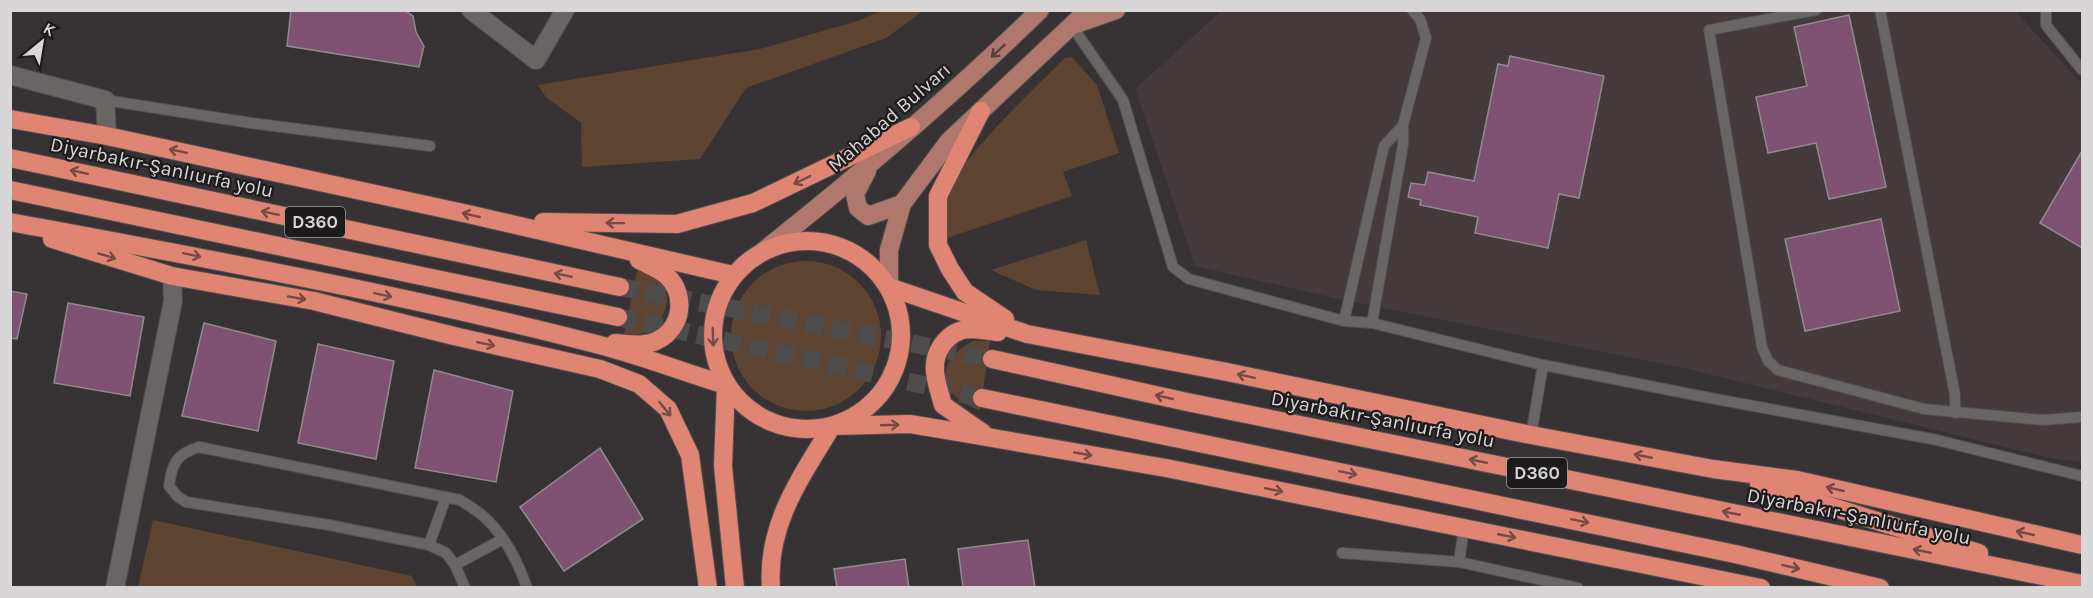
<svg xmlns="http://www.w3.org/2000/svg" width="2093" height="598" font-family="Karla,sans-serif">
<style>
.built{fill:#44393b}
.green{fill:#5d4431}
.building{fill:#7f5171;stroke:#8e8b8d;stroke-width:1.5}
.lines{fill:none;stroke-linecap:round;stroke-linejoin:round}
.highway-tunnel{stroke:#4e4b4b;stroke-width:18;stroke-dasharray:18 9;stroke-linecap:butt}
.lane-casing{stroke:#514f4f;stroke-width:12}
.street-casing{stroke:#514f4f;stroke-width:20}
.primary-casing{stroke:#514f4f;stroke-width:20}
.highway-casing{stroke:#514f4f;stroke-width:20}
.lane{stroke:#696565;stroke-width:10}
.street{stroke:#696565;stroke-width:18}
.primary{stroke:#b0786d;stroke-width:18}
.highway{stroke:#e08473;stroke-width:18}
.oneway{stroke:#57403c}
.oneway2{stroke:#744a43}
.labels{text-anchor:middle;stroke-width:4.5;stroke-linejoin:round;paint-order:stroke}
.shield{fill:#1c1a1b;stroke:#a09e9e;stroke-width:1.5}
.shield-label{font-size:18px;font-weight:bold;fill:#d8d6d6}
.street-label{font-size:20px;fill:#d8d6d6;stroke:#1c1a1b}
</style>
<rect width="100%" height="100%" fill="#363233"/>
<polygon class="built" points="1221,11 2015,11 2082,84 2082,462 2056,459 2029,453 1684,368 1339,299 1195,266 1135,89"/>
<g class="green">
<polygon points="880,11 923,11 886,38 746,88 700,159 582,167 581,123 546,97 538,85 760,49 861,20"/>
<path d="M1072 57 1097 85 1119 153 1063 172 1072 196 944 239C944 227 942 213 944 202 949 168 1038 85 1065 58Z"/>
<polygon points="1086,240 1100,295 1036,290 991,270"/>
<circle cx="806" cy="336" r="75"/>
<path d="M638 267C644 271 654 274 659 279 676 295 664 326 644 333 638 335 630 334 624 334Z"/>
<path d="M974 341H990L980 410C969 406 960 402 952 393 934 374 955 348 974 341Z"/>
<polygon points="153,520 412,576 417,587 138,587"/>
</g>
<g class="building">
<polygon points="291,10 404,10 413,16 416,32 424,46 419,67 287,46"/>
<polygon points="1849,15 1886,187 1829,199 1816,143 1768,153 1756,97 1807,86 1794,27"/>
<polygon points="1510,56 1604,76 1579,198 1559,194 1548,248 1475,233 1478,217 1420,205 1421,200 1408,197 1411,183 1425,185 1428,172 1474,181 1498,64 1508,66"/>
<polygon points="2082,151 2082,248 2040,223"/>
<polygon points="1881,219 1900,311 1805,331 1785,239"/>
<polygon points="10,291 27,294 17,339 10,338"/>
<polygon points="68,303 144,317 130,396 54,383"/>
<polygon points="204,323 276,341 258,431 182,416"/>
<polygon points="318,344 394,361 376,459 298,443"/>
<polygon points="434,370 513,391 496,482 415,468"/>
<polygon points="600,448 643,519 564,571 520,507"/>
<polygon points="1028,540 1035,588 963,588 958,549"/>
<polygon points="905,559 909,588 837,588 834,569"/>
</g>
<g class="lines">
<g class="highway-tunnel">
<polyline points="620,287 992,359"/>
<polyline points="618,317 982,398"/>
</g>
<g class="lane-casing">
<g id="lane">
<polyline points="1816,10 1709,30 1762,347 1768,361 1778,370 1924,409 2043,420 2082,417"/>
<polyline points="1880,10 1955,395 1955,413"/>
<polyline points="2046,10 2046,25 2082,70"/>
<polyline points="1072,26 1123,100 1173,267 1189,279 1344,321 1372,323 1543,365 1710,398 1937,440 2082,476"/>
<polyline points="105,100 251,123 430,146"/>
<polyline points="1344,321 1384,146 1403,125"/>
<polyline points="1372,323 1403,145 1403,125 1426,38 1420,19 1412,10"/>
<polyline points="1531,435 1543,365"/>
<polyline points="429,545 446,497"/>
<polyline points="1342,553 1459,562 1578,588"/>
<polyline points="1459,562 1464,528"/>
<polyline points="455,565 503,539"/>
<path d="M465 588 455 565 446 553 429 545 329 525 186 502 177 496 169 486C172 464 176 454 199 447L460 500C468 505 476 510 483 516 504 534 518 562 527 588"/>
</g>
</g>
<g class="street-casing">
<g id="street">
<polyline points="471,10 536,60 565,10"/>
<polyline points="10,75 105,100 107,136"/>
<polyline points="115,588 173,301 172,276"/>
</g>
</g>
<g class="primary-casing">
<g id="primary">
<polyline points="1076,24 1116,10"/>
<polyline points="867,171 855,194 858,208 868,216 902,204"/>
<path d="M762 252C858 176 952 96 1040 10"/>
<polyline points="889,287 889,250 902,204 949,141 1088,10"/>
</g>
</g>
<g class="highway-casing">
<g id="highway">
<polyline points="981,111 938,196 938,245 950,269 965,292 1005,319"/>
<polyline points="10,119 107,136 468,214 733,275"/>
<polyline points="10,158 620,287"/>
<polyline points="10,190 618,317"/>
<path d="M10 222C203 258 397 293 588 342 634 353 680 371 726 385L723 466 735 588"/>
<polyline points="543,222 677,224 753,203 911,127"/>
<polyline points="52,239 172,276 314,301 454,336 600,369 639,384 668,409 690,455 708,588"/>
<circle cx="807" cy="335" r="94"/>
<polyline points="889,287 1027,334 1227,372 1531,435 1713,469 1797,480 2082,545"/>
<path d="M615 343C629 344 646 347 658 340 682 328 687 295 667 276 660 269 648 265 639 260"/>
<polyline points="992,359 1187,402 2082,584"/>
<polyline points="982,398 1735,554 1880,588"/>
<path d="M983 433 943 405C940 394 936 383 935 372 933 351 948 330 970 329 979 329 989 331 998 332"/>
<polyline points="1759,484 1979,553"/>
<path d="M771 588C766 525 801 477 832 426L910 424 964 433 1166 468 1761 588"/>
</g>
</g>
<use href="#lane" class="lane"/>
<use href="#street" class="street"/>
<use href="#primary" class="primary"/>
<use href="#highway" class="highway"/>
</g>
<defs><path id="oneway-shaft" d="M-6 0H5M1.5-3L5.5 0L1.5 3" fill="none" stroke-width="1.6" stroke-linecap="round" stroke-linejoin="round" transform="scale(1.5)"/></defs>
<use class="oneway" href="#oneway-shaft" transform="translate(998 51) rotate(137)"/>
<g class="oneway2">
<use href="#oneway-shaft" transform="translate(178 151) rotate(-168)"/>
<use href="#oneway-shaft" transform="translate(79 172) rotate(-168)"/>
<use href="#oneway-shaft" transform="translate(802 180) rotate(154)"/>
<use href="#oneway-shaft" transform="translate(270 213) rotate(-168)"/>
<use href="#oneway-shaft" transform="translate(471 215) rotate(-167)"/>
<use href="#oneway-shaft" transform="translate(615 223) rotate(-179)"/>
<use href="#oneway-shaft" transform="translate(192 255) rotate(12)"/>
<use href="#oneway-shaft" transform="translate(107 256) rotate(17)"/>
<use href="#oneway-shaft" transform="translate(563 275) rotate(-168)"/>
<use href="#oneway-shaft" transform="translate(383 295) rotate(12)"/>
<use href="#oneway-shaft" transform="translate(297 298) rotate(10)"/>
<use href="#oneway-shaft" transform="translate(713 337) rotate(88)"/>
<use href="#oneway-shaft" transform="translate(486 344) rotate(12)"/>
<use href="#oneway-shaft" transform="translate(1246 376) rotate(-168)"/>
<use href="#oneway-shaft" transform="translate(1164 397) rotate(-167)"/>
<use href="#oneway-shaft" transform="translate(665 409) rotate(51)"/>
<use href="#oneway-shaft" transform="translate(890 425) rotate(-2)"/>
<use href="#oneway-shaft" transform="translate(1083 454) rotate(10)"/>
<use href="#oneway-shaft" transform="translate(1643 456) rotate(-169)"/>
<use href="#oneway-shaft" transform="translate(1478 461) rotate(-169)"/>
<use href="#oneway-shaft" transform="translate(1348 473) rotate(12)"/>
<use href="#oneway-shaft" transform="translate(1835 489) rotate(-167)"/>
<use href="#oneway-shaft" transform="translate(1274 490) rotate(11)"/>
<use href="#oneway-shaft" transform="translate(1731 513) rotate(-169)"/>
<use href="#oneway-shaft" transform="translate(1580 521) rotate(12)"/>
<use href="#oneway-shaft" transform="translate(2025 533) rotate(-167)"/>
<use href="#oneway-shaft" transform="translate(1507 536) rotate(11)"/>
<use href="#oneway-shaft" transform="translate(1922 551) rotate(-169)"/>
<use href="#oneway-shaft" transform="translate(1791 567) rotate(13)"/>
</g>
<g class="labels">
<g class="shield">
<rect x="285" y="207" width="60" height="30" rx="4.5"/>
<rect x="1507" y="458" width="60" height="30" rx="4.5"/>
</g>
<g class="shield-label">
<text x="315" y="228">D360</text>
<text x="1537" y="479">D360</text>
</g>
<g class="street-label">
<text transform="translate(889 117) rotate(-41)" y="7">Mahabad Bulvarı</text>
<text transform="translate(162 167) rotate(12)" y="7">Diyarbakır-Şanlıurfa yolu</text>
<text transform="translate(1383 419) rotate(11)" y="7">Diyarbakır-Şanlıurfa yolu</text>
<text transform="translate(1859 516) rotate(11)" y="7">Diyarbakır-Şanlıurfa yolu</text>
</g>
</g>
<rect width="2093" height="598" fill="none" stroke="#d8d6d6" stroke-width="24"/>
<g transform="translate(42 42) rotate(30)" stroke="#1c1a1b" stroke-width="4.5" paint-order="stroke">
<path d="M0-4.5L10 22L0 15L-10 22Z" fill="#d8d6d6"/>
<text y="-9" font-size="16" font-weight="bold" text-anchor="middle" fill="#d8d6d6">K</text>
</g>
</svg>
